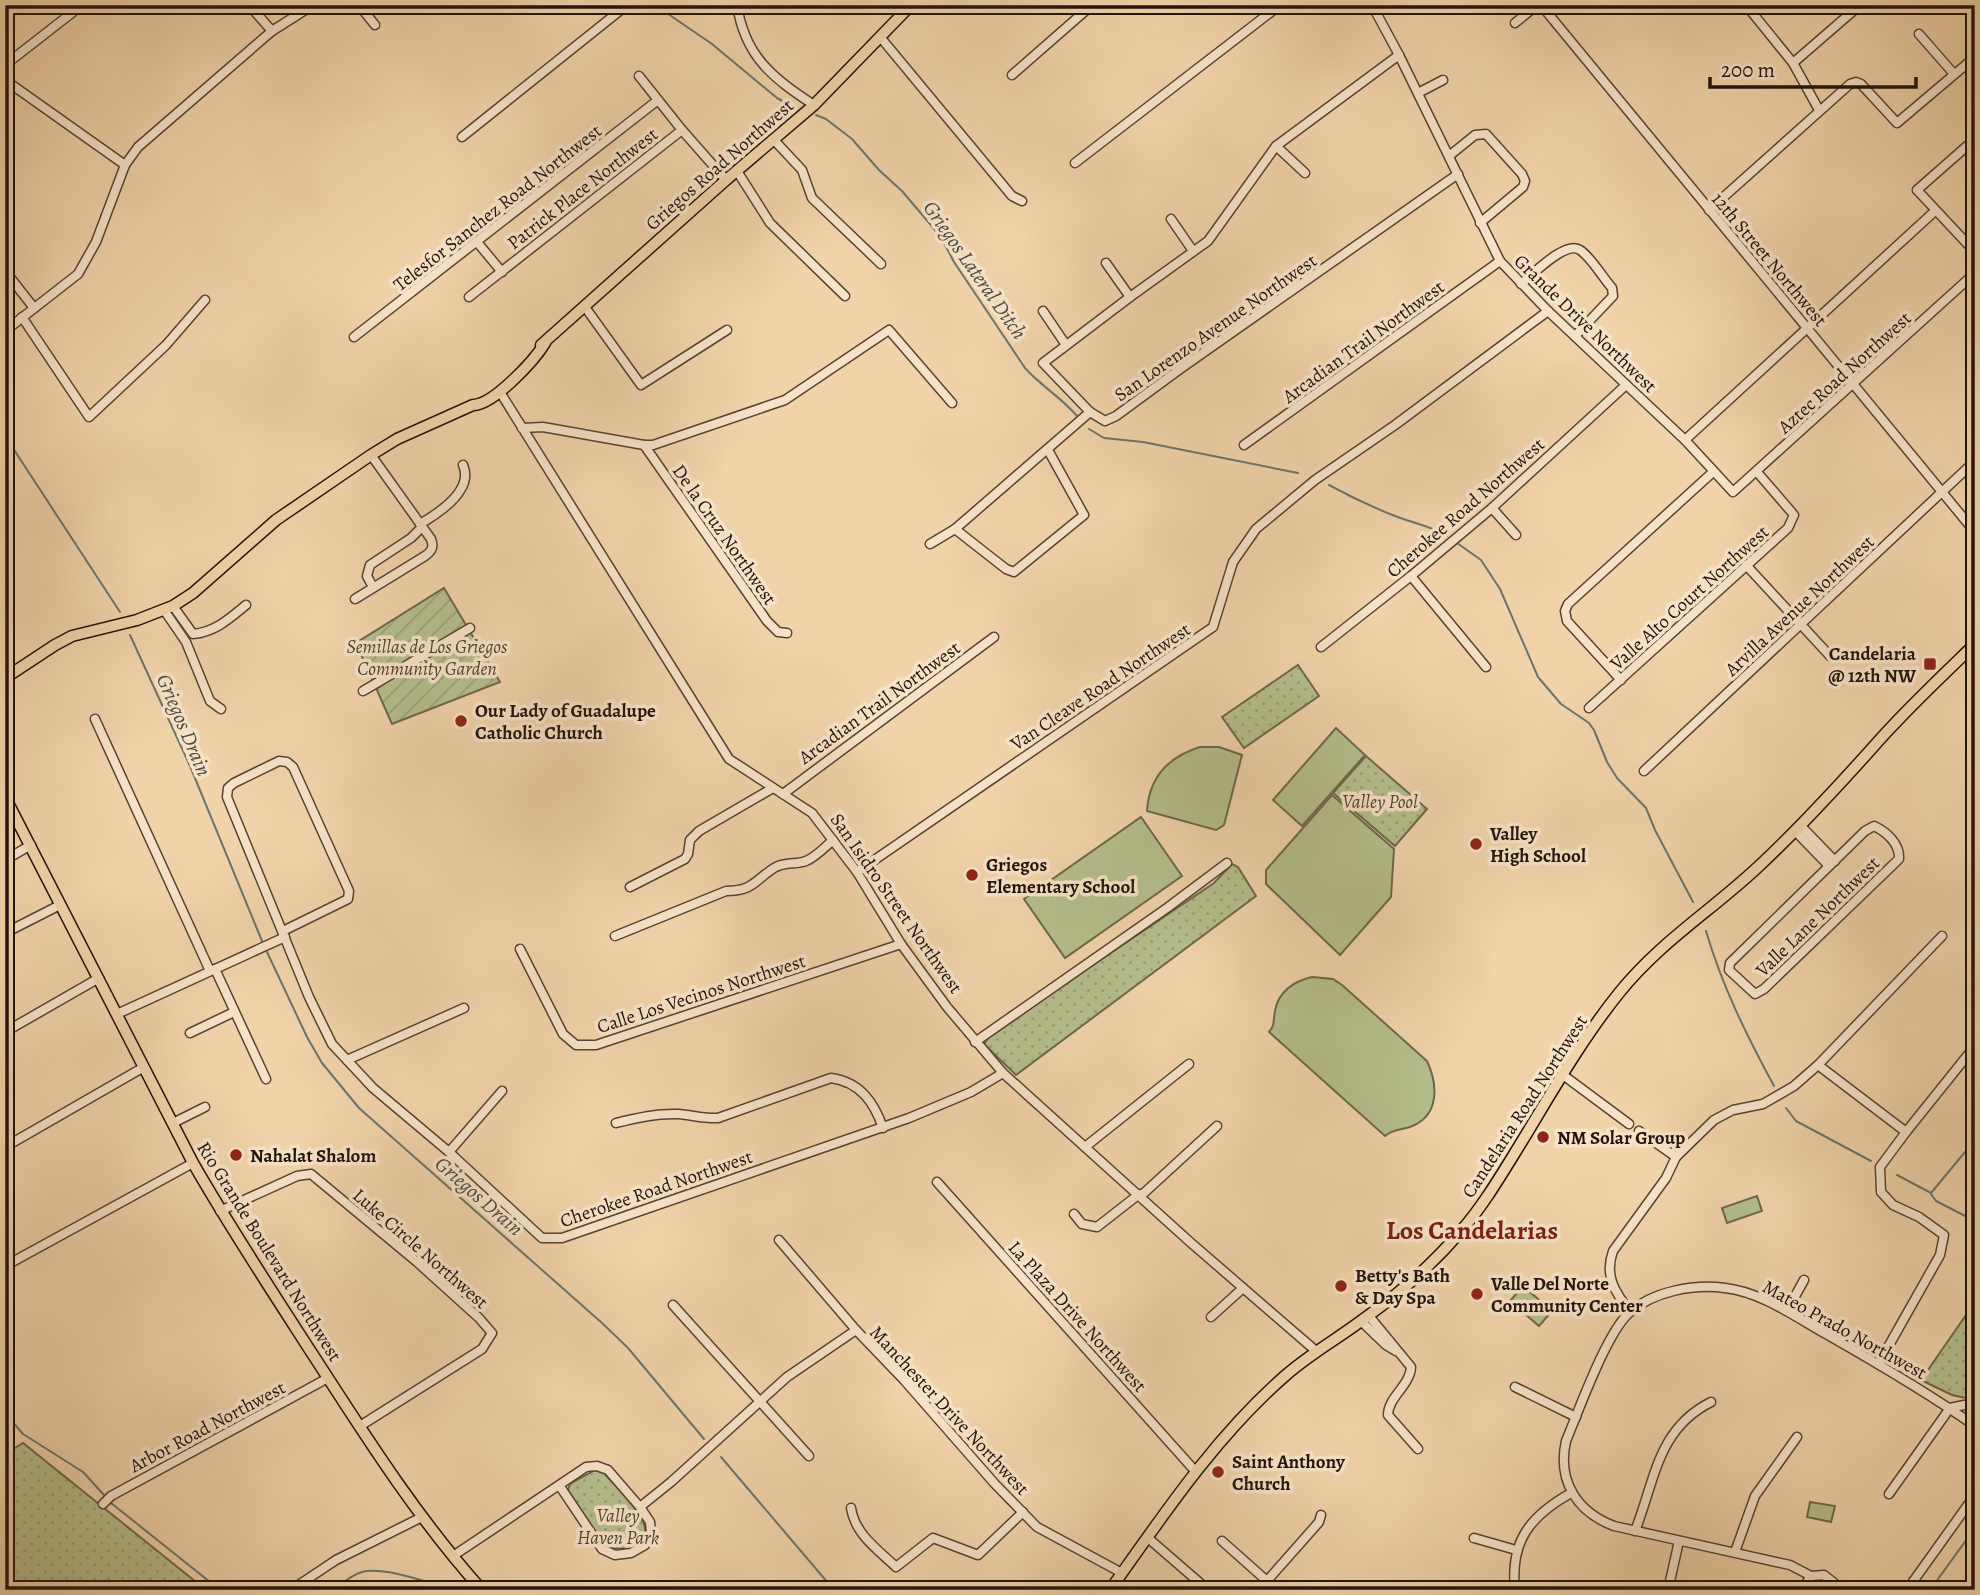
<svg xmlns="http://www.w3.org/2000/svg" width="1980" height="1595" font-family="Alegreya,serif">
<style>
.grass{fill:url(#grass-dots);stroke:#6c684c;stroke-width:2}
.garden{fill:url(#garden-furrows);stroke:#6c684c;stroke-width:2}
.pitch{fill:#b5be8c;stroke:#6c684c;stroke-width:2}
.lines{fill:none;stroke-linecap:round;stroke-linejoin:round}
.stream{stroke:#6b756b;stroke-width:2}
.minor-casing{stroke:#564333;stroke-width:11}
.major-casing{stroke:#22130c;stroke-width:13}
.minor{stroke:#f6e2c7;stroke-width:8}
.major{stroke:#f1d3a9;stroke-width:10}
.poi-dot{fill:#8f2418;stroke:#f6e2c7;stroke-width:2.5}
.labels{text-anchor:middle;stroke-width:7;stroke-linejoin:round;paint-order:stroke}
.street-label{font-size:19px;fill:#22130c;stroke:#f6e2c7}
.park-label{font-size:19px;font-style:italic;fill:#4e4632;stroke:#f6e2c7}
.poi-label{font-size:19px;font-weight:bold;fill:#22130c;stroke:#f6e2c7;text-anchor:start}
.water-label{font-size:21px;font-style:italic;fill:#4c4c44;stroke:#f6e2c7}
.district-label{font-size:26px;font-weight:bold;fill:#7a1f14;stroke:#f6e2c7}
</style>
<defs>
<pattern id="grass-dots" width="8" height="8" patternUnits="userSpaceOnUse" patternTransform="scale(1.75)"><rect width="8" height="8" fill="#b5be8c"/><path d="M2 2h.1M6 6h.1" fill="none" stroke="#9ba278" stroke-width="1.8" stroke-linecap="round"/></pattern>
<pattern id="garden-furrows" width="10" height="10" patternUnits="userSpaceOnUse" patternTransform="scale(1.75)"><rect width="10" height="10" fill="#b5be8c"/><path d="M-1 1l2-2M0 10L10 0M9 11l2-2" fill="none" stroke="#9ba278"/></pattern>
</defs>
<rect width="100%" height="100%" fill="#f1d3a9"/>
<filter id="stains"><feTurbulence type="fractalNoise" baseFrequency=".00286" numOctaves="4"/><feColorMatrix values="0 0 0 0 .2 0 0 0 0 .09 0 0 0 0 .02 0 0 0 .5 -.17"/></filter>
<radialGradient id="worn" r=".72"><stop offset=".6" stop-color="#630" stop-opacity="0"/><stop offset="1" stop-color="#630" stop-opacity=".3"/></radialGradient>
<g class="grass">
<polygon points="1298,665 1319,696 1244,748 1222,717"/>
<polygon points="1366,756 1427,809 1395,846 1333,793"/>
<polygon points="1232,864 1238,867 1256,896 1016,1075 984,1044 991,1034 1214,883"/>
<polygon points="1975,1302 1975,1400 1952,1395 1921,1380"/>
<polygon points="23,1443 206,1590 5,1590 5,1454"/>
<path d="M595 1470 604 1473C614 1485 648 1517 645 1532 644 1540 638 1544 632 1549L610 1548 601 1542 568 1490 570 1484Z"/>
</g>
<polygon class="garden" points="444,588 500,682 392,724 356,643"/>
<g class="pitch">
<polygon points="1336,728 1365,755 1302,826 1273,800"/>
<path d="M1200 747H1219L1242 755 1224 825 1216 830 1147 811C1149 777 1168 757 1200 747Z"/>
<polygon points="1332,795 1394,849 1391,897 1340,955 1266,884 1266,870"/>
<polygon points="1141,817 1182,876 1065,958 1024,899"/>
<path d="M1312 977 1333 979 1342 985 1427 1061C1438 1085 1440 1116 1410 1127 1400 1130 1393 1129 1385 1136L1269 1032C1275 1025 1273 1021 1275 1011 1278 992 1294 981 1312 977Z"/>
<polygon points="1757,1196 1762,1211 1727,1223 1722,1208"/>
<polygon points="1523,1286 1552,1311 1539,1326 1510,1301"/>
<polygon points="1810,1502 1835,1506 1831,1522 1807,1517"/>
</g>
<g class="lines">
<g class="stream">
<polyline points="655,5 712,44 777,98 790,105"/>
<path d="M816 115 826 119 852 139 879 170 902 191 941 237 954 262 1025 368C1041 386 1062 398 1077 416"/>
<polyline points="1089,429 1104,438 1143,442 1298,473"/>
<polyline points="5,436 120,612"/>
<path d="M1329 485C1351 497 1372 507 1395 516 1413 523 1431 526 1447 536"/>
<polyline points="1457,543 1481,560 1500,589 1538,677 1561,704 1589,723 1594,730 1607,762 1617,778 1646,808 1655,830 1693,902"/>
<polyline points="130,635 190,766 262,941"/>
<path d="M1706 931C1722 986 1747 1036 1774 1086"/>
<polyline points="267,952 307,1037 322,1063 359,1108 602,1323 628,1348 704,1439"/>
<polyline points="1786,1108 1796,1121 1871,1161"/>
<polyline points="1897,1175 1931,1193 1975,1140"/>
<polyline points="1931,1194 1936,1201 1975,1221"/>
<polyline points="5,1413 23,1434 83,1472 104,1495"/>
<polyline points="721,1457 834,1590"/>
<polyline points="111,1503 220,1590"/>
<path d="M334 1590C343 1583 351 1575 362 1572 385 1566 431 1584 455 1590"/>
<polyline points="1930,1590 1975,1528"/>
</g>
<g class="minor-casing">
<g id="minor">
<polyline points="249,5 272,31"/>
<polyline points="359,5 375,25"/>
<path d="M737 5C745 57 773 78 814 105"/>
<polyline points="1372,5 1399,55 1500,261 1548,311 1685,440 1733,492 1975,273"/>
<polyline points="1541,5 1975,532"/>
<polyline points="1746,5 1793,63 1819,110"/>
<polyline points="1515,23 1537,5"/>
<polyline points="1919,34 1954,74"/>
<polyline points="881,38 1012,196 1022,201"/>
<polyline points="1793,63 1860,5"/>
<polyline points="5,65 82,5"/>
<polyline points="1012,75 1092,5"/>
<polyline points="639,76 682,130 726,180"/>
<polyline points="5,80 125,165"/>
<polyline points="1418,93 1443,80"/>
<polyline points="462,137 627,5"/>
<polyline points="1975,139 1917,190 1975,252"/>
<polyline points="774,140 802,170 812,198 881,264"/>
<polyline points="1276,146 1305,173"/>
<polyline points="1449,156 1475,135 1486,134 1522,174 1525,181 1523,187 1480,223"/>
<polyline points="1075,163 1280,5"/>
<polyline points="737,171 770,223 845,296"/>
<polyline points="1709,210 1850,84 1856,82 1861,84 1897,123 1975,57"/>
<polyline points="1171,219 1193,251"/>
<polyline points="477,242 502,272"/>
<polyline points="1106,263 1130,297"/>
<polyline points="5,271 34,308"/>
<path d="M1521 284C1533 274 1566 240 1580 250 1591 257 1603 278 1612 288L1613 296 1575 336"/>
<polyline points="469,297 682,130"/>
<polyline points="585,307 641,385 727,330"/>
<polyline points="1043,311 1066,345"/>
<polyline points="22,317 89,417 166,345 205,300"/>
<polyline points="5,331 78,274 96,242 125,165 138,147 272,31 313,5"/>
<polyline points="354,337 658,100"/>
<polyline points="500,392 729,759 812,813 857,872 901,944 947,1007 1003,1073 1190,1242 1316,1351"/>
<polyline points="1090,412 1043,363 1130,297 1208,241 1276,146 1399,55"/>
<polyline points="522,428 543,427 644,445 653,445 785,400 889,330 952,403"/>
<polyline points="1685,440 1935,211"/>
<polyline points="644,445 767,621 778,632 787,633"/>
<polyline points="1244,445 1500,261"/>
<polyline points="1492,508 1516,535"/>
<path d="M420 524C439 513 474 490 463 465"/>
<polyline points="955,529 1006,569 1014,572 1084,515 1048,450"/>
<polyline points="930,544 955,529 1090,412 1105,421 1116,416 1180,369 1458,174"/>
<polyline points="1746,565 1830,656"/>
<polyline points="1411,576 1486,667"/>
<polyline points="373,587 367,576 370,565 411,538 422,527"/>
<path d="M355 599 425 556C432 551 434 547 431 539L371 455"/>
<path d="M173 606 193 634C215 632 229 619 246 605"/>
<polyline points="164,610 186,642 210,701 221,709"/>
<polyline points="1321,647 1411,576 1492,508 1626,385"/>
<polyline points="1621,680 1567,621 1565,611 1568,604 1713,472"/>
<polyline points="363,691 470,628"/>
<polyline points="1589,708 1788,528 1794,515 1757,472"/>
<polyline points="95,719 210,971"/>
<polyline points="1644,771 1975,461"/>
<polyline points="783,794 994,637"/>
<polyline points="1800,825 1835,861"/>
<path d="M1874 826C1887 832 1900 844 1899 859L1764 989 1755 994 1729 970 1730 963 1865 831Z"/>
<polyline points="1795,831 1829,866"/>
<polyline points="5,860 31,845"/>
<polyline points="857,872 1213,627 1233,562 1256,529 1315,480 1395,425 1548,311"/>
<polyline points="630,887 685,859 688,854 690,840 699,831 773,788"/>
<polyline points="283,931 340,903 348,899 349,891 293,767 287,762 279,761 234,783 228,788 227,797 309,997 332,1044 373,1088 449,1152 542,1238 562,1238 909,1118 971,1092 1003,1073"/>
<polyline points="5,933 60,905"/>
<path d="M615 936 726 891C753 891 754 881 774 868 785 861 796 865 806 861 816 857 825 847 833 840"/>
<polyline points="520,949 563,1034 576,1045 596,1045 901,944"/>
<polyline points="215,969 266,1079"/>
<polyline points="117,1014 285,937"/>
<polyline points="5,1032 99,978"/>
<polyline points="190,1033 234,1012"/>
<polyline points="975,1042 1167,908 1227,863"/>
<polyline points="347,1060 464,1008"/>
<polyline points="1818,1065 1906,1132"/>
<polyline points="1563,1075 1629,1124"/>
<polyline points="173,1123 205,1107"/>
<path d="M616 1123C635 1118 658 1113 678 1114 692 1115 704 1119 718 1118L831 1078C860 1082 874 1102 883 1128"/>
<polyline points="1639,1131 1676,1157"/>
<polyline points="5,1147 144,1067"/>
<polyline points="1085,1147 1189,1064"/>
<polyline points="449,1152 502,1091"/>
<polyline points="937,1182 1196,1472"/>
<polyline points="220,1211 297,1176 311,1174 417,1262 479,1318 492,1333 482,1349 360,1426"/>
<polyline points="1074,1214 1082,1224 1097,1227 1138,1195 1144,1193 1217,1126"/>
<polyline points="779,1240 856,1330 904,1380 995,1484 1037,1527 1122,1573"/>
<polyline points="5,1266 193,1163"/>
<polyline points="673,1305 809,1456"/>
<polyline points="1787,1311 1804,1280"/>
<path d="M1630 1312C1615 1292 1604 1276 1613 1251L1666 1178 1676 1157 1714 1120 1733 1110 1763 1104 1794 1086 1818 1065 1942 936"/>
<path d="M1369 1316 1411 1367C1410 1386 1388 1397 1388 1415L1418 1449"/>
<polyline points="1211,1317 1243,1288"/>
<polyline points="1361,1321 1386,1345 1396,1351"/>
<polyline points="1879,1363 1940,1255 1944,1235 1919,1217 1893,1205 1881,1192 1880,1167 1906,1132 1975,1046"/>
<polyline points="1515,1387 1576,1417"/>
<polyline points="1950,1408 1964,1405 1975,1407"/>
<polyline points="1889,1494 1950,1408"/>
<polyline points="103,1504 111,1496 328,1378"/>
<polyline points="640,1507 671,1482 787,1377 856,1330"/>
<path d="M851 1508C855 1534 877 1549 896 1567L933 1538 978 1555 1023 1512"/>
<path d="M1635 1531C1655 1481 1657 1429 1711 1402"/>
<polyline points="1148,1538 1208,1590"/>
<polyline points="1474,1538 1516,1550"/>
<polyline points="1222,1541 1267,1581"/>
<polyline points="1735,1552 1755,1496 1797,1437"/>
<polyline points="453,1556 586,1467 597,1466 608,1470 640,1507 650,1522 651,1533 645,1545 631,1553 615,1555 602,1549 559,1485"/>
<polyline points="291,1590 336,1560 422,1517"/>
<polyline points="1259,1590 1319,1522 1321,1515"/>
<path d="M1515 1590C1510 1541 1530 1516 1571 1493"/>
<polyline points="1668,1590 1679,1541"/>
<polyline points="1802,1590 1811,1576"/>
<path d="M1843 1590 1824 1575 1811 1576 1790 1565 1614 1526C1577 1512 1557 1481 1566 1441 1579 1410 1606 1334 1629 1313 1653 1291 1694 1284 1725 1288 1761 1292 1794 1316 1826 1334 1877 1363 1927 1392 1975 1426"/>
<polyline points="1907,1590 1975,1495"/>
</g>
</g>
<g class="major-casing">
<g id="major">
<polyline points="541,345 726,180 814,105 911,5"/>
<path d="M5 678 55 645 72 636 137 620 173 606 193 593 276 520 371 455 397 439 473 405C493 405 534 361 545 343"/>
<path d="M5 797 193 1163C232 1231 275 1296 317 1361 368 1440 419 1520 482 1590"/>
<path d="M1110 1590C1164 1514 1216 1436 1286 1375 1311 1353 1339 1338 1365 1318 1400 1293 1433 1264 1461 1231 1481 1208 1497 1182 1513 1156 1547 1101 1578 1044 1619 993 1660 942 1711 911 1758 867 1802 826 1843 781 1883 736 1912 704 1944 674 1975 644"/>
</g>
</g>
<use href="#minor" class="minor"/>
<use href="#major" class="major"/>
</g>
<g class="poi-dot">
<rect x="1923" y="657" width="14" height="14" rx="3.5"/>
<circle cx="461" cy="721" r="7"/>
<circle cx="1476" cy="844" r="7"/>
<circle cx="972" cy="875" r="7"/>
<circle cx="1543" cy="1137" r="7"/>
<circle cx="236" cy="1155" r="7"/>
<circle cx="1341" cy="1286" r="7"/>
<circle cx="1477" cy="1294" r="7"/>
<circle cx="1218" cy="1472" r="7"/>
</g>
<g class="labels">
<g class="street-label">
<text transform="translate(719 164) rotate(-41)" y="7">Griegos Road Northwest</text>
<text transform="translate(582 188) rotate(-38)" y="7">Patrick Place Northwest</text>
<text transform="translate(497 207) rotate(-38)" y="7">Telesfor Sanchez Road Northwest</text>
<text transform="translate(1770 259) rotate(50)" y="7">12th Street Northwest</text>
<text transform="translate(1586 323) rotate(44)" y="7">Grande Drive Northwest</text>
<text transform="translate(1215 327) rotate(-35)" y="7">San Lorenzo Avenue Northwest</text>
<text transform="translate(1363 341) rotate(-36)" y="7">Arcadian Trail Northwest</text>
<text transform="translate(1844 372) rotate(-42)" y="7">Aztec Road Northwest</text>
<text transform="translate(1465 507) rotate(-41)" y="7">Cherokee Road Northwest</text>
<text transform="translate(725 534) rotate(55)" y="7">De la Cruz Northwest</text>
<text transform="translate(1689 597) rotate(-42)" y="7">Valle Alto Court Northwest</text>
<text transform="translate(1799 605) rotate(-43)" y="7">Arvilla Avenue Northwest</text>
<text transform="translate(1100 686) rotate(-34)" y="7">Van Cleave Road Northwest</text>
<text transform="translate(879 702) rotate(-36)" y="7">Arcadian Trail Northwest</text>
<text transform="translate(897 903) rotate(55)" y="7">San Isidro Street Northwest</text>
<text transform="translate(1817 916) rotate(-44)" y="7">Valle Lane Northwest</text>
<text transform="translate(701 993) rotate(-18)" y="7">Calle Los Vecinos Northwest</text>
<text transform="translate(1524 1106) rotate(-57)" y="7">Candelaria Road Northwest</text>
<text transform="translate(656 1188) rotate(-19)" y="7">Cherokee Road Northwest</text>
<text transform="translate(421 1248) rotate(41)" y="7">Luke Circle Northwest</text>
<text transform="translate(270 1251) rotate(58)" y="7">Rio Grande Boulevard Northwest</text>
<text transform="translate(1078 1316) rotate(48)" y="7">La Plaza Drive Northwest</text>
<text transform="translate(1845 1329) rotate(29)" y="7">Mateo Prado Northwest</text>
<text transform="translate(950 1410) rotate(47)" y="7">Manchester Drive Northwest</text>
<text transform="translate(207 1426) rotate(-28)" y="7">Arbor Road Northwest</text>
</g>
<g class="park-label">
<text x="427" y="653">Semillas de Los Griegos<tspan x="427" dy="22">Community Garden</tspan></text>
<text x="1380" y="808">Valley Pool</text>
<text x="618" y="1522">Valley<tspan x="618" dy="22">Haven Park</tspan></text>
</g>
<g class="poi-label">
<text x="1916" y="660" text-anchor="end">Candelaria<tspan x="1916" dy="22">@ 12th NW</tspan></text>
<text x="475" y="717">Our Lady of Guadalupe<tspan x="475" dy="22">Catholic Church</tspan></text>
<text x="1490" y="840">Valley<tspan x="1490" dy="22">High School</tspan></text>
<text x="986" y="871">Griegos<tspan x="986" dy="22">Elementary School</tspan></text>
<text x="1557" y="1144">NM Solar Group</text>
<text x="250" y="1162">Nahalat Shalom</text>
<text x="1355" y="1282">Betty's Bath<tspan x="1355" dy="22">&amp; Day Spa</tspan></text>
<text x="1491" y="1290">Valle Del Norte<tspan x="1491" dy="22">Community Center</tspan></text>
<text x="1232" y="1468">Saint Anthony<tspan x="1232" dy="22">Church</tspan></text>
</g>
<g class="water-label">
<text transform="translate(975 270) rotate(55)" y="7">Griegos Lateral Ditch</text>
<text transform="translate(184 725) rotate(67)" y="7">Griegos Drain</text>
<text transform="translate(479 1196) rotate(41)" y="7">Griegos Drain</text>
</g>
<g class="district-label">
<text x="1472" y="1239">Los Candelarias</text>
</g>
</g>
<rect width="1980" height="1595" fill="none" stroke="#f1d3a9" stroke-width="28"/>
<rect x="7" y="7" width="1966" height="1581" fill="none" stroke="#22130c" stroke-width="3.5"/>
<rect x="14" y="14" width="1952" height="1567" fill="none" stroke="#22130c" stroke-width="2"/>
<path d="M1710 77v10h206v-10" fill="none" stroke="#22130c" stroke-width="3.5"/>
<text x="1721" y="77" font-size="21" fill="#22130c" stroke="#f6e2c7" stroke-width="5" paint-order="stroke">200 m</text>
<rect width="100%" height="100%" filter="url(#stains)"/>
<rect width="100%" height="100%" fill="url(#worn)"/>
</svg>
